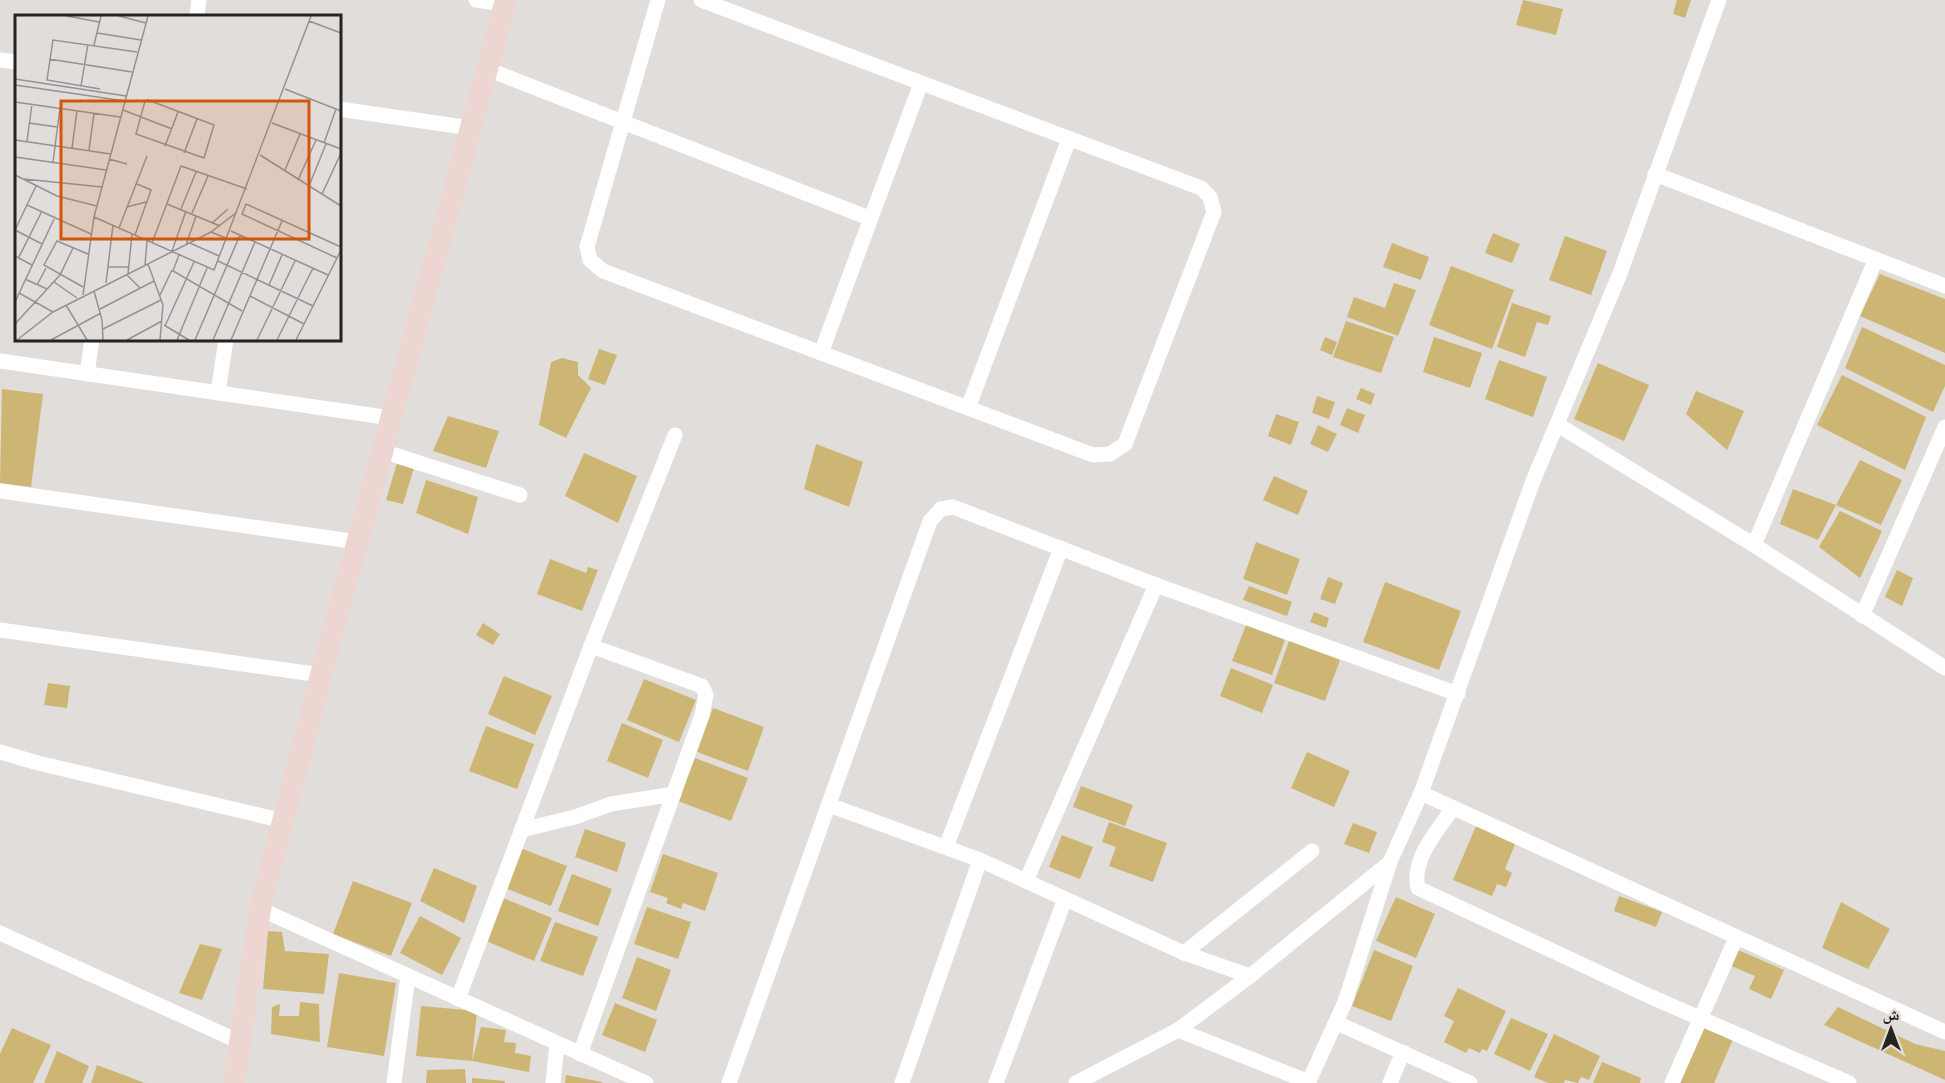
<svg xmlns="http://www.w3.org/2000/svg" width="1945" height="1083" font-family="Literata,'Noto Naskh Arabic',serif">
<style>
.building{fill:#cdb673}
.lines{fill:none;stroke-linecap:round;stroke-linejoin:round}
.street{stroke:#fff;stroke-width:15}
.secondary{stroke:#edd6d1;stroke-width:22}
.inset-road{fill:none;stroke:#959391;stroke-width:1.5}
.view{fill:#d4540e;fill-opacity:0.15;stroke:#d4540e;stroke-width:3}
.inset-edge{fill:none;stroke:#242322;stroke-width:3}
</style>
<rect width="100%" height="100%" fill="#e0dddb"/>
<g class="building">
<polygon points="1523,0 1563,9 1556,35 1516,25"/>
<polygon points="1677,0 1691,0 1685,18 1673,14"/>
<polygon points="1493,233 1520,244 1512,263 1485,253"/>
<polygon points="1565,236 1607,251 1591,295 1549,280"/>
<polygon points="1392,243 1429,257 1421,280 1383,267"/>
<polygon points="1451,266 1514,290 1492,349 1429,325"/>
<polygon points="1880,274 1945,299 1945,353 1860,316"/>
<polygon points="1394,283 1416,290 1398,336 1347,317 1354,297 1385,308"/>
<polygon points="1512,303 1551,316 1548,325 1537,322 1525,357 1497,347"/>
<polygon points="1346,321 1394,337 1381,373 1333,357"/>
<polygon points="1862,327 1945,365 1945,386 1933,412 1845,368"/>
<polygon points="1325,337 1337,342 1332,355 1320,350"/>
<polygon points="1434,337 1482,353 1470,388 1423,372"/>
<polygon points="599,349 617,355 605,385 588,379"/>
<polygon points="562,358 578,362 578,375 591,388 566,438 539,425 551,362"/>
<polygon points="1499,360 1547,377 1533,417 1485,399"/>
<polygon points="1598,363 1649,385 1624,441 1574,419"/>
<polygon points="1842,375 1926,417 1905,470 1817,425"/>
<polygon points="1361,388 1375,394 1371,405 1356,399"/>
<polygon points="2,389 43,394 31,487 0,483"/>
<polygon points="1696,391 1744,411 1727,450 1686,414"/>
<polygon points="1317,396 1335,402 1329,419 1312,413"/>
<polygon points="1347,408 1365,415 1358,433 1340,425"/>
<polygon points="1276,414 1299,422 1291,445 1268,436"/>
<polygon points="448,416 499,431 486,468 433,451"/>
<polygon points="1318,425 1337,434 1328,452 1310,444"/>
<polygon points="816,444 863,462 849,507 804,489"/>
<polygon points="584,453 637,476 618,523 565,496"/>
<polygon points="1860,460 1902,480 1881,525 1836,505"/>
<polygon points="397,463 414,468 403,504 386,500"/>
<polygon points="1274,476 1308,491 1298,515 1263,500"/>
<polygon points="426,480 478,497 468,534 416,513"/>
<polygon points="1793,489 1836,505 1818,540 1780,524"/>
<polygon points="1840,511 1882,531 1860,578 1819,547"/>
<polygon points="1256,542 1300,559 1287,595 1243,579"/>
<polygon points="550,559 586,573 588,567 598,570 582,611 537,594"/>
<polygon points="1897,570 1913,578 1902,606 1885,597"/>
<polygon points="1328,577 1343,583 1335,604 1320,599"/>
<polygon points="1385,582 1461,611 1439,670 1363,642"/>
<polygon points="1249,586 1292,602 1287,616 1243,600"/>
<polygon points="1314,612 1329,618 1326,628 1310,622"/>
<polygon points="483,623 500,634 493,645 476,635"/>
<polygon points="1246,625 1285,640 1272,675 1232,661"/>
<polygon points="1289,641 1340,660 1325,701 1274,683"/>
<polygon points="1231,668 1273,685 1262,713 1220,696"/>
<polygon points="504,676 552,696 535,735 488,714"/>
<polygon points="644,679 696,700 679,742 627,720"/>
<polygon points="48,683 70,686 67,708 44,705"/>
<polygon points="713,708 764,727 748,771 697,752"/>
<polygon points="622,723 663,740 648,778 607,761"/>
<polygon points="486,726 534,744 517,789 469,771"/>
<polygon points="1307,752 1350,771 1334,807 1291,788"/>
<polygon points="695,758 748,778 731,821 678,801"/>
<polygon points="1081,786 1133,805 1125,826 1073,807"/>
<polygon points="1109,822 1167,843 1153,882 1109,866 1116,847 1102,842"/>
<polygon points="1353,823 1377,832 1369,853 1344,844"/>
<polygon points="1476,826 1516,842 1505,869 1512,873 1506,887 1497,884 1492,896 1453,880"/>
<polygon points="585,829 626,843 617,872 575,857"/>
<polygon points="1062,835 1093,847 1080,879 1049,867"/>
<polygon points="520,848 567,866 551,906 505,888"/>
<polygon points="663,854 718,873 705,911 683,903 681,909 666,903 668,898 650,892"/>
<polygon points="434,868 477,886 464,923 420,901"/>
<polygon points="572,874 612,889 598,926 558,911"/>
<polygon points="353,881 412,903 391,956 333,934"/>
<polygon points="1619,896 1662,912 1656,927 1614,911"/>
<polygon points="1396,897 1435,914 1416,958 1376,941"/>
<polygon points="503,898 552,918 534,961 486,941"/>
<polygon points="1841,902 1890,929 1868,969 1822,948"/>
<polygon points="647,907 691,922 678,959 634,944"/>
<polygon points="420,916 461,938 442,975 400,953"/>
<polygon points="555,922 598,937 583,976 540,961"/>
<polygon points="268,931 282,932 285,951 329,954 324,994 263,989"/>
<polygon points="200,944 222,949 202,1000 179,993"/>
<polygon points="1736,949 1784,970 1771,999 1749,989 1755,976 1729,965"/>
<polygon points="1374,950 1413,966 1391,1021 1352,1006"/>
<polygon points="637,957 671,970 656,1011 622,998"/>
<polygon points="339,973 396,983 384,1056 327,1047"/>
<polygon points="1458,988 1506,1011 1487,1051 1482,1049 1480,1053 1469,1048 1466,1053 1444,1042 1454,1021 1444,1016"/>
<polygon points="300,1002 319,1004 320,1042 271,1034 272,1007 280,1004 279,1016 299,1016"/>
<polygon points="615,1003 657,1020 645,1052 602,1035"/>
<polygon points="421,1006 477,1011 472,1061 481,1027 506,1030 504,1042 516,1043 515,1053 531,1056 529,1072 472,1061 416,1056"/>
<polygon points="1838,1007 1915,1044 1945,1051 1945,1080 1824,1025"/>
<polygon points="1511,1018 1548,1034 1530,1071 1494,1054"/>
<polygon points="1701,1025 1733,1039 1714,1083 1676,1083"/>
<polygon points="12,1028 51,1045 33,1083 0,1083 0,1054"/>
<polygon points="1554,1034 1600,1056 1589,1080 1581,1077 1578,1083 1565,1080 1564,1083 1548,1083 1534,1077"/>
<polygon points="57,1051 89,1066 82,1083 44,1083"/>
<polygon points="1602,1062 1641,1078 1640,1083 1593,1083"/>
<polygon points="97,1065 145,1083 91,1083"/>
<polygon points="465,1069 466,1083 426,1083 427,1070"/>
<polygon points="566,1075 602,1082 602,1083 565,1083"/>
<polygon points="472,1078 505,1081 505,1083 472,1083"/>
</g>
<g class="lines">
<g class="street">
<polyline points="476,0 504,4"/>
<polyline points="658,0 587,247 590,260 603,271 1093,455 1110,454 1125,444 1214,212 1210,197 1201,188 701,0"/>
<polyline points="197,16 199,0"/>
<polyline points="0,60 16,62"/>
<polyline points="487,69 869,218"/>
<polyline points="339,109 471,128"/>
<polyline points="1655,174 1945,286"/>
<polyline points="821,353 921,83"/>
<polyline points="0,361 391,418"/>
<polyline points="87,374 92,339"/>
<polyline points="218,393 226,339"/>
<polyline points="968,408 1069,139"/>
<polyline points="1558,425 1754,545 1945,668"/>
<polyline points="382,451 520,495"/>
<polyline points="0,491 358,542"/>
<polyline points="1754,545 1875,261"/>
<polyline points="1862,616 1945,427"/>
<polyline points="0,630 321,675"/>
<polyline points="0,752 38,763 284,821"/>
<polyline points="1421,793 1945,1032"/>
<polyline points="829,805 980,860 1184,953 1250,976"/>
<path d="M1453 808C1438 830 1411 859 1418 888L1649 996 1849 1083"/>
<polyline points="521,830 575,817 611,804 674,794"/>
<polyline points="946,847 1061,548"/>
<polyline points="1026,881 1156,585"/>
<polyline points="260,909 646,1083"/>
<polyline points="0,933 240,1042"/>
<polyline points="1184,953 1312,851"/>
<polyline points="458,999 591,646 675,435"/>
<polyline points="1337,1023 1470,1083"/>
<polyline points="1178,1030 1309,1082"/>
<polyline points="580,1054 702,715 706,695 702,686 591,646"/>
<polyline points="394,1083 408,976"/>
<polyline points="553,1083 557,1044"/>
<polyline points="729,1083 930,521 941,509 953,507 1156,585 1458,694"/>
<polyline points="902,1083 980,860"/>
<polyline points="996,1083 1065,899"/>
<polyline points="1076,1083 1178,1030 1250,976 1389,863"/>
<polyline points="1308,1083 1345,1002 1390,862 1421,793 1533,481 1619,276 1719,0"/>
<polyline points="1390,1083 1403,1052"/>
<polyline points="1672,1083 1736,938"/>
</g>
<polyline class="secondary" points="234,1083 260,909 321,675 506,0"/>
</g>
<g transform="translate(15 15)">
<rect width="326" height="326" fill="#e0dddb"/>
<path class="inset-road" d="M52 1 84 7M104 1 131 8M294 6 326 18M82 18 126 25M79 30 86 1M34 44 117 57M0 64 111 81M0 70 110 86M66 71 73 29M85 74 32 65 38 25 122 37M270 74 326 96M133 85 199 110 189 143 121 119 130 86ZM0 87 105 102M108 95 157 114M14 108 42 112M257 108 326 134M0 125 96 139M12 126 17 89M309 128 321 94M150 131 163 97M57 133 62 96M74 135 79 98M169 138 182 104M245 140 326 191M0 142 91 155M94 144 112 149M38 147 45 93M270 155 285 119M0 160 42 181 82 191M9 164 87 172M283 165 301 125M294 171 311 129M307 179 326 138M152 189 205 211M231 189 227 199 322 243M231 189 326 232M12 190 76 219M112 192 131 187M166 194 181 157M177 198 193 161M79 202 199 255 296 1M197 208 213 194M104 213 132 141M0 215 21 171M0 215 27 229M216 216 313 260M196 217 213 224M120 220 136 175 122 169M137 228 166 151 232 174M175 228 204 241M171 230 181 201M157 236 171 196M164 240 158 256 227 296M0 241 17 250M4 242 27 196M203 246 298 291M133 249 148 290 145 325M130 250 132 226M93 252H113M113 259 117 219M112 260 125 273M10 264 32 274M39 267 62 283M91 268 98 210M22 270 31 253M254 270 267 240M68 272 29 250 42 226 73 239M79 276 87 305 88 325M4 278 38 297M68 280 79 202 133 1M145 280 157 255M235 281 289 309M0 287 40 202M51 290 72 325M85 294 139 266M0 309 45 260 58 233M149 310 174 325M150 311 179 247M88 314 146 285M2 325 38 297 196 217 222 197M36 325 86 298M112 325 147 306M162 325 192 253M180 325 225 220M198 325 240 227M216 325 267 206M242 325 280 246M262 325 298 253M281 325 326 235"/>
<path class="view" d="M46 86H294V224H46Z"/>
<rect width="326" height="326" class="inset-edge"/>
</g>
<g transform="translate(1891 1029)" stroke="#e0dddb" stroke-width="4.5" paint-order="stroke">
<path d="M0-4.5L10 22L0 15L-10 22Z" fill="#242322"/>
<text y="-9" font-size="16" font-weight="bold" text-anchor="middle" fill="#242322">ش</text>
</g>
</svg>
